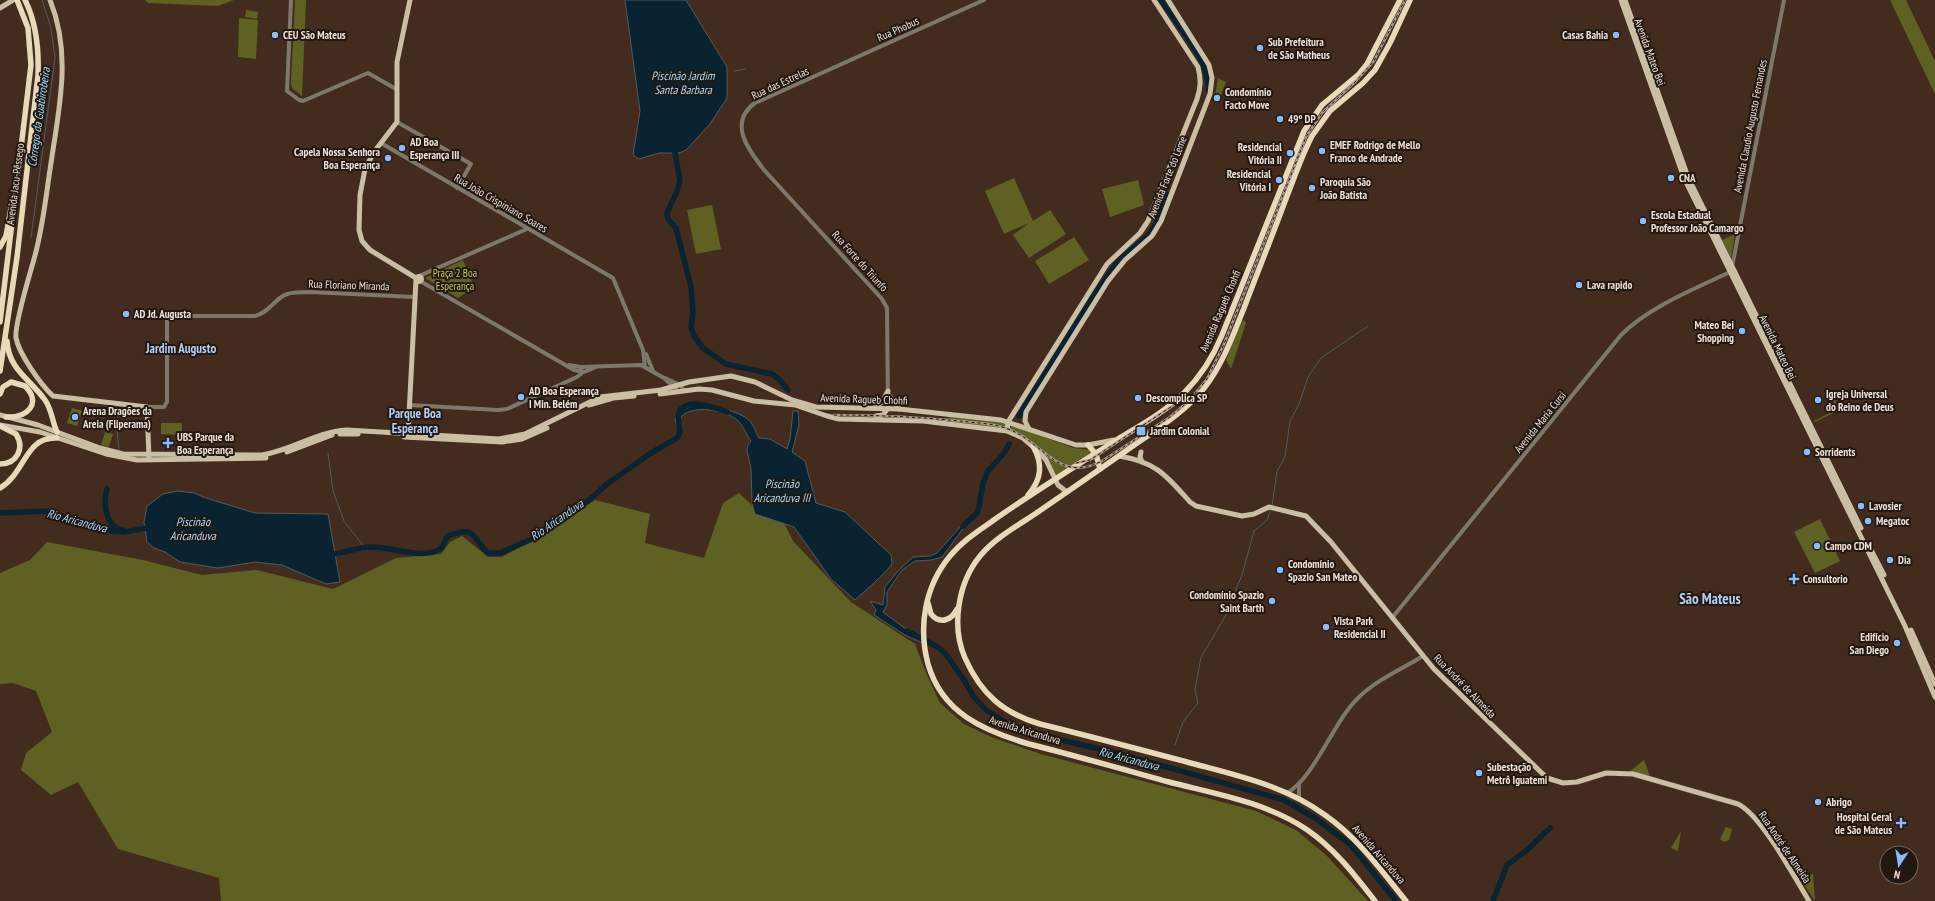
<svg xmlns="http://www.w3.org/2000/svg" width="1935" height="901" font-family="'PT Sans Narrow',sans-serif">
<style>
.green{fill:#5e6122}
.water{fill:#092330;stroke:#4e5c62}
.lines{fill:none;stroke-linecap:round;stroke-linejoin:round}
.stream{stroke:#4e5c62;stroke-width:1}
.river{stroke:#092330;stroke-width:5.5}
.minor{stroke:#7e786c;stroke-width:4}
.major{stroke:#cabea5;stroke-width:5}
.highway{stroke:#e8d9bb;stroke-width:5.5}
.rail-casing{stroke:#ac998d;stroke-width:2.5}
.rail{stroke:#221711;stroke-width:1;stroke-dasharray:3;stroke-linecap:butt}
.poi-dot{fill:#89bafc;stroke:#221711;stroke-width:1.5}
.labels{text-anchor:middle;stroke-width:4;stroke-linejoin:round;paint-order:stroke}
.street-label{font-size:11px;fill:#efe0d6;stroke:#221711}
.poi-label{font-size:11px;font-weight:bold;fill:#efe0d6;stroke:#221711;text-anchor:start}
.park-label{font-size:11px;fill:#c1c65c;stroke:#221711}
.water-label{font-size:12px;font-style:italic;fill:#9ddbfb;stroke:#221711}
.quarter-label{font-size:13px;font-weight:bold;fill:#b2cef3;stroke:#221711}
.district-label{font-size:15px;font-weight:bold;fill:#b2cef3;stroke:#221711}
</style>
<rect width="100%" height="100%" fill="#432c1d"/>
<g class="green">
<polygon points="145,0 234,0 218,6 148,3"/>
<polygon points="295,0 306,0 302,96 292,88 291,83"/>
<polygon points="1890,0 1906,0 1935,61 1935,94"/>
<polygon points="246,10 258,12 257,19 245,17"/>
<polygon points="239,18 258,20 256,59 238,57"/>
<polygon points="1218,78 1226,82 1218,103 1214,102"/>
<polygon points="1014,178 1033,221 1050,210 1066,234 1029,258 1013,235 1029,223 1004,234 985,191"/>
<polygon points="1138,180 1144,205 1110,217 1102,189"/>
<polygon points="712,205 721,249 696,254 687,210"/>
<polygon points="1735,234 1731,258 1722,240"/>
<polygon points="1074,237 1089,260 1049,284 1035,261"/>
<polygon points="463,260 474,287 458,298 425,278"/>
<polygon points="1244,320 1246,323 1231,369 1226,360 1241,322"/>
<polygon points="1834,398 1840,410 1815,422 1814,421 1837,409 1832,399"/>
<polygon points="72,408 82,411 77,426 67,423"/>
<polygon points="947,416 1006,423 1005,429 950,422"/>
<polygon points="161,423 182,423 182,435 161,434"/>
<polygon points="1011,425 1074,448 1090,450 1094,454 1057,479 1050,463 1010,430"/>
<polygon points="105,432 113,434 109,447 101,445"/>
<polygon points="739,493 754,507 775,505 793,541 851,602 915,644 927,675 940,703 964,724 991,737 1041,754 1256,811 1296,830 1327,856 1368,901 221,901 219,878 118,849 78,782 51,795 21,770 26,753 52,732 36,691 13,683 0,684 0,573 30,560 47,542 143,560 202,575 257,570 333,589 396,558 441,554 450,542 462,536 488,557 502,557 545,533 595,500 650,514 645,543 704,558 723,503"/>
<polygon points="1820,519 1840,561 1815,573 1794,532"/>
<polygon points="1644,760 1650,776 1629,772"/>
<polygon points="1726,827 1732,829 1729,840 1724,842 1720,839"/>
<polygon points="1681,831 1678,851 1671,848"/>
<polygon points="1813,874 1815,901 1798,876"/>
</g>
<g class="water">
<polygon points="625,0 686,0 727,67 727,98 710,124 686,150 679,153 659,153 639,159 633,155 640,111"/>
<path d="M692 406C709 406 738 409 750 421 754 426 756 433 759 438L770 439 787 449 790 439 793 411H798L799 425 792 452 805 461 816 503 845 512 891 555 892 564C881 578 868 588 855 600L831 579 794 527 755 514 752 503 751 468 747 451 748 445 751 441C746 435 744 426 737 420 726 410 692 404 681 417L680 426H677L675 419 677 413Z"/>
<polygon points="178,491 194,493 206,498 255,513 328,514 340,582 326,584 282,565 255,562 218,568 180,562 165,552 154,548 147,542 144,522 147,506 163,494"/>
<polygon points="968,522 942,557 931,560 915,561 902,570 887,592 887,605 883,612 915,636 922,639 923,643 905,635 874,615 876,610 870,601 883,605 885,587 899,570 913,557 930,556 937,553 961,526"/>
</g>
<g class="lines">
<g class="stream">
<polyline points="734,71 745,69"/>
<polyline points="31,238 55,58 51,28 42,0"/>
<polyline points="113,415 116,419 119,450"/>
<polyline points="328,453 333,491 340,510 344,521 365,548"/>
<polyline points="1272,506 1277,471 1285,457 1290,421 1299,404 1308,377 1321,358 1368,326"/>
<polyline points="1175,745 1183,722 1198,703 1195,690 1201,657 1225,617 1242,575 1254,531 1267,520 1271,509"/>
</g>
<g class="river">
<path d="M1161 0C1175 21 1212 65 1208 90"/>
<polyline points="674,147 680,181 677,191 667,213 668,219 676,228 691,287 693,312 691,328 694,336 703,348 726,364 772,374 780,380 788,390"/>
<polyline points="1019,416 1096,292 1119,260 1148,236 1154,227 1168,195"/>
<path d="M107 489C103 503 105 527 123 530"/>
<polyline points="0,513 47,511 92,526 113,531 125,532 152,527"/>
<polyline points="963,526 978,512 983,483 988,471 1004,453 1009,444"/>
<path d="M329 555C343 553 358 547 372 547 392 547 423 560 440 549 443 547 445 540 448 536 477 525 471 537 488 553H500L532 539 570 511 588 501 607 484 651 453 677 438 680 432 678 415C683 396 714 407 727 412"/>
<polyline points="907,631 938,647 945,653 964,680 973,696 986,710 1007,723 1032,733 1120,754 1284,800 1315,818 1351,845 1396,901"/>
<polyline points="1493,901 1507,865 1527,850 1550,828"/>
</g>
<g class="minor">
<polyline points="291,0 287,91 299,100 303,101 368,73 396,89"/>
<polyline points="397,122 471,164 457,188"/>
<polyline points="381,143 613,278 643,350 645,367"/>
<polyline points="1732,267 1784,0"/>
<polyline points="419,276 527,229"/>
<polyline points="420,281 574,370 584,372 596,367"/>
<polyline points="646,354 653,371"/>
<polyline points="569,365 581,367 641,365 664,378 678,391"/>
<polyline points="665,378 680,385 684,390"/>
<polyline points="409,405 498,410 507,409 577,377 581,374 581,367"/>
<path d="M147 407H164L167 402V316H255C269 313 275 298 287 294 294 292 303 292 310 292L414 297"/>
<path d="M888 408 887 308 882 299 765 171C749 151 727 123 755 103L984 0"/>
<path d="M1392 618 1621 335C1649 307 1694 289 1730 272"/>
<polyline points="1299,785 1299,799"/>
<path d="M1287 793C1315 777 1333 722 1358 698 1376 680 1402 669 1423 656"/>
</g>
<g class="major">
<path d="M50 0C72 54 59 108 51 163 46 195 43 228 34 259 30 274 14 325 16 338 19 354 41 385 53 396L147 407 149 458"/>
<polyline points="410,0 397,62 397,122 374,152 365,169 360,195 359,230 362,241 370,250 416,278"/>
<polyline points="1621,0 1684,178 1905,626 1935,697"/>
<polyline points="1625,0 1688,177 1861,528"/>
<polyline points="0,8 13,0"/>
<circle cx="419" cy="279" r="2.5"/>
<polyline points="660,394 699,389 712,390 754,401 795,405 827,416 839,419 923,421 1007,431 1023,438 1039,452 1046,460 1058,485 1067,492"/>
<polyline points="888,394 899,409"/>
<polyline points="589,405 613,398 634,396"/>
<polyline points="874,408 882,402 888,391"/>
<path d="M0 415 38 425 100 448 123 454 262 455C293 450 315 432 347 430L499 439 525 434 600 397 661 390 689 382 731 376 755 382 792 400 816 407 899 409 1001 420 1076 445H1088L1114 440"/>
<polyline points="876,416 883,415 888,408"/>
<polyline points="0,425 40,432 106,454 137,460 266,458"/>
<polyline points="1029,429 1025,421 1026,412 1108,281 1125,260 1152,236 1161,221 1210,94 1212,78 1209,65 1168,0"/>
<path d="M1007 431 1008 422 1107 264 1140 233 1148 221 1197 99C1201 87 1201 79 1198 67L1154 0"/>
<polyline points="340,434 358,434"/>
<polyline points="408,434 416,280"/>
<polyline points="404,437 502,442 522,439 547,428"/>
<polyline points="287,452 332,435"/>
<polyline points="1141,452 1140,457 1142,462"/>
<path d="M1119 456C1156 462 1166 475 1190 502L1196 506 1242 516 1254 514 1269 507 1306 516 1331 542 1434 669 1547 778 1563 783 1577 782 1606 773 1633 774 1738 804C1761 815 1795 878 1809 901"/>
<polyline points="1870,548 1884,575"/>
<polyline points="1911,630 1935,684"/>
</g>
<g class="highway">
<polyline points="0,247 6,236 13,197"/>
<polyline points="0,322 31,65 28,28 17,0"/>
<path d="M7 341C9 370 29 378 45 400 52 410 52 421 57 432"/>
<path d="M0 371 17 257 38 75C39 49 37 24 25 0"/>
<path d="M0 394 3 387 11 382 25 386C42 403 28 418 6 417"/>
<path d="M0 426 16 434C25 448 17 464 0 464"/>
<polyline points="1088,445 1096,454 1100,469"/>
<path d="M0 488C25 474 25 436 57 438"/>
<path d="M1028 495C1042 479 1043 464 1033 446"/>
<path d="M928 603 931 614C940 625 952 620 957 609"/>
<path d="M1375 901C1354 874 1334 848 1306 829 1265 802 1216 794 1169 782 1122 769 1076 756 1029 744 984 731 942 713 928 664 918 626 925 586 950 556 964 539 983 528 1001 515 1039 489 1079 464 1118 439 1141 425 1165 412 1184 393 1201 376 1213 357 1222 335L1304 131 1322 105 1359 74 1367 64 1400 0"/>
<path d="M1406 901C1381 870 1358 838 1325 815 1284 785 1235 775 1187 762 1138 749 1089 736 1040 724 1003 713 981 694 965 658 951 626 958 583 980 556 995 538 1017 526 1035 514 1067 492 1099 470 1130 448 1157 429 1184 413 1205 387 1223 364 1233 335 1244 308 1258 271 1273 234 1287 196 1295 176 1302 155 1312 136L1330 111 1363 83 1375 70 1390 43 1410 0"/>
</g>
<g class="rail-casing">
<g id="rail">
<path d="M834 415C877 415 918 417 960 421 975 423 993 423 1008 429 1044 442 1058 484 1102 461L1170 417 1189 401 1207 379 1224 344 1306 137 1322 113 1356 81 1374 61 1405 0"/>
<polyline points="1076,463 1090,460 1186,397"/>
</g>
</g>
<use href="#rail" class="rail"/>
</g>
<g class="poi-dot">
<circle cx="275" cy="35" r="4"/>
<circle cx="1616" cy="35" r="4"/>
<circle cx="1260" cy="48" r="4"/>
<circle cx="1217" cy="98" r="4"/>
<circle cx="1280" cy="119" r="4"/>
<circle cx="402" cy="148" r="4"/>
<circle cx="1322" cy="151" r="4"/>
<circle cx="1290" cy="153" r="4"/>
<circle cx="388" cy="158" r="4"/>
<circle cx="1671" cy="178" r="4"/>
<circle cx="1279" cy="180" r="4"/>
<circle cx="1312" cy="188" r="4"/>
<circle cx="1643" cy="221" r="4"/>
<circle cx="1579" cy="285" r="4"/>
<circle cx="126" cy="314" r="4"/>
<circle cx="1742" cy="331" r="4"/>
<circle cx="521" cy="397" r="4"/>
<circle cx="1138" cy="398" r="4"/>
<circle cx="1818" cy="400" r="4"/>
<circle cx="75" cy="417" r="4"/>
<rect x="1136" y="426" width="10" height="10" rx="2"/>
<path d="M166 437h4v4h4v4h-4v4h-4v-4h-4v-4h4z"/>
<circle cx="1807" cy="452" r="4"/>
<circle cx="1861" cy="506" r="4"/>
<circle cx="1868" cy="521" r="4"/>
<circle cx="1817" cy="546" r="4"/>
<circle cx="1890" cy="560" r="4"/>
<circle cx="1280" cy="570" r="4"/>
<path d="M1792 573h4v4h4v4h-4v4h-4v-4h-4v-4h4z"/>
<circle cx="1272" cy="601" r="4"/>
<circle cx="1326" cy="627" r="4"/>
<circle cx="1897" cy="643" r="4"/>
<circle cx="1479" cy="773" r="4"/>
<circle cx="1818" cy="802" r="4"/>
<path d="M1899 817h4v4h4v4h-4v4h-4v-4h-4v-4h4z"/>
</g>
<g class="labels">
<g class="street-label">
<text transform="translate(898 29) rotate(-24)" y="4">Rua Phobus</text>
<text transform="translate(1650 52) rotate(70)" y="4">Avenida Mateo Bei</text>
<text transform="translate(780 83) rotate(-25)" y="4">Rua das Estrelas</text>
<text transform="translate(1750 126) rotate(-79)" y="4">Avenida Claudio Augusto Fernandes</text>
<text transform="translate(1167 177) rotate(-68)" y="4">Avenida Forte do Leme</text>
<text transform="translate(15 184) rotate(-83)" y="4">Avenida Jacu-Pêssego</text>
<text transform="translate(501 203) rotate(30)" y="4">Rua João Crispiniano Soares</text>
<text transform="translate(860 261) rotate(48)" y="4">Rua Forte do Triunfo</text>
<text transform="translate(349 285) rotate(2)" y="4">Rua Floriano Miranda</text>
<text transform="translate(1220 311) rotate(-67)" y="4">Avenida Ragueb Chohfi</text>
<text transform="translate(1778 347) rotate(64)" y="4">Avenida Mateo Bei</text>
<text transform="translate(864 399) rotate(2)" y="4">Avenida Ragueb Chohfi</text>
<text transform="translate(1540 422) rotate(-51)" y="4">Avenida Maria Cursi</text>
<text transform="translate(1465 686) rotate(46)" y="4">Rua André de Almeida</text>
<text transform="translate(1025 730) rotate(17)" y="4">Avenida Aricanduva</text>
<text transform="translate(1785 847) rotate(56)" y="4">Rua André de Almeida</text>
<text transform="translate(1379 854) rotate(49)" y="4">Avenida Aricanduva</text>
</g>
<g class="poi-label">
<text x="283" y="39">CEU São Mateus</text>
<text x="1608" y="39" text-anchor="end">Casas Bahia</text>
<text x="1268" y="46">Sub Prefeitura<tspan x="1268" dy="13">de São Matheus</tspan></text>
<text x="1225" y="96">Condomínio<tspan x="1225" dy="13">Facto Move</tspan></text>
<text x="1288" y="123">49º DP</text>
<text x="410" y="146">AD Boa<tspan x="410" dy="13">Esperança III</tspan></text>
<text x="1330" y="149">EMEF Rodrigo de Mello<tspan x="1330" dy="13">Franco de Andrade</tspan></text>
<text x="1282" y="151" text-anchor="end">Residencial<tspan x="1282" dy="13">Vitória II</tspan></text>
<text x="380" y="156" text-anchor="end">Capela Nossa Senhora<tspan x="380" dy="13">Boa Esperança</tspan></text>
<text x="1271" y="178" text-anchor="end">Residencial<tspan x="1271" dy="13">Vitória I</tspan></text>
<text x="1679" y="182">CNA</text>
<text x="1320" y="186">Paroquia São<tspan x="1320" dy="13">João Batista</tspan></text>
<text x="1651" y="219">Escola Estadual<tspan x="1651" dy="13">Professor João Camargo</tspan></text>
<text x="1587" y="289">Lava rapido</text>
<text x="134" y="318">AD Jd. Augusta</text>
<text x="1734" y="329" text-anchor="end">Mateo Bei<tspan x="1734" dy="13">Shopping</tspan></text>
<text x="529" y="395">AD Boa Esperança<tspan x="529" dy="13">I Min. Belém</tspan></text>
<text x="1826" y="398">Igreja Universal<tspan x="1826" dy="13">do Reino de Deus</tspan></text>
<text x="1146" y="402">Descomplica SP</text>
<text x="83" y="415">Arena Dragões da<tspan x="83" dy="13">Areia (Fliperama)</tspan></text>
<text x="1150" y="435">Jardim Colonial</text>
<text x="177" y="441">UBS Parque da<tspan x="177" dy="13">Boa Esperança</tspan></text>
<text x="1815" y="456">Sorridents</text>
<text x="1869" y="510">Lavosier</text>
<text x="1876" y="525">Megatoc</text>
<text x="1825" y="550">Campo CDM</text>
<text x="1898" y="564">Dia</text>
<text x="1288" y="568">Condomínio<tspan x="1288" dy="13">Spazio San Mateo</tspan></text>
<text x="1803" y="583">Consultorio</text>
<text x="1264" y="599" text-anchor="end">Condomínio Spazio<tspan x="1264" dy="13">Saint Barth</tspan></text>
<text x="1334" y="625">Vista Park<tspan x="1334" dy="13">Residencial II</tspan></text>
<text x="1889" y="641" text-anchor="end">Edifício<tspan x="1889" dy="13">San Diego</tspan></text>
<text x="1487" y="771">Subestação<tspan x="1487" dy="13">Metrô Iguatemi</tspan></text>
<text x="1826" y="806">Abrigo</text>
<text x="1892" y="821" text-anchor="end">Hospital Geral<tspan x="1892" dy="13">de São Mateus</tspan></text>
</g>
<g class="park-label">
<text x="455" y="277">Praça 2 Boa<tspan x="455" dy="13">Esperança</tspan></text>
</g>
<g class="water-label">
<text x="683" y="80">Piscinão Jardim<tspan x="683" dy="14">Santa Barbara</tspan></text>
<text transform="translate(39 117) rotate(-82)" y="4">Córrego da Guabirobeira</text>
<text x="782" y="488">Piscinão<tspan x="782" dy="14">Aricanduva III</tspan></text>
<text transform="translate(557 520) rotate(-35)" y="4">Rio Aricanduva</text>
<text transform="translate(77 521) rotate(15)" y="4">Rio Aricanduva</text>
<text x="193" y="526">Piscinão<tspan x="193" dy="14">Aricanduva</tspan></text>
<text transform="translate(1129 759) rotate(15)" y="4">Rio Aricanduva</text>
</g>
<g class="quarter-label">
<text x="181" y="353">Jardim Augusto</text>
<text x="415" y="418">Parque Boa<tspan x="415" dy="15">Esperança</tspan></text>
</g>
<g class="district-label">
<text x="1710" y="604">São Mateus</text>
</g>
</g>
<g transform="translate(1899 865) rotate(192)"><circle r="19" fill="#221711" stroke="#746760"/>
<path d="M0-3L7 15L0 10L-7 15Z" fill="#89bafc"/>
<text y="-6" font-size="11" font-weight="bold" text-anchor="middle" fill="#efe0d6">N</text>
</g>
</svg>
